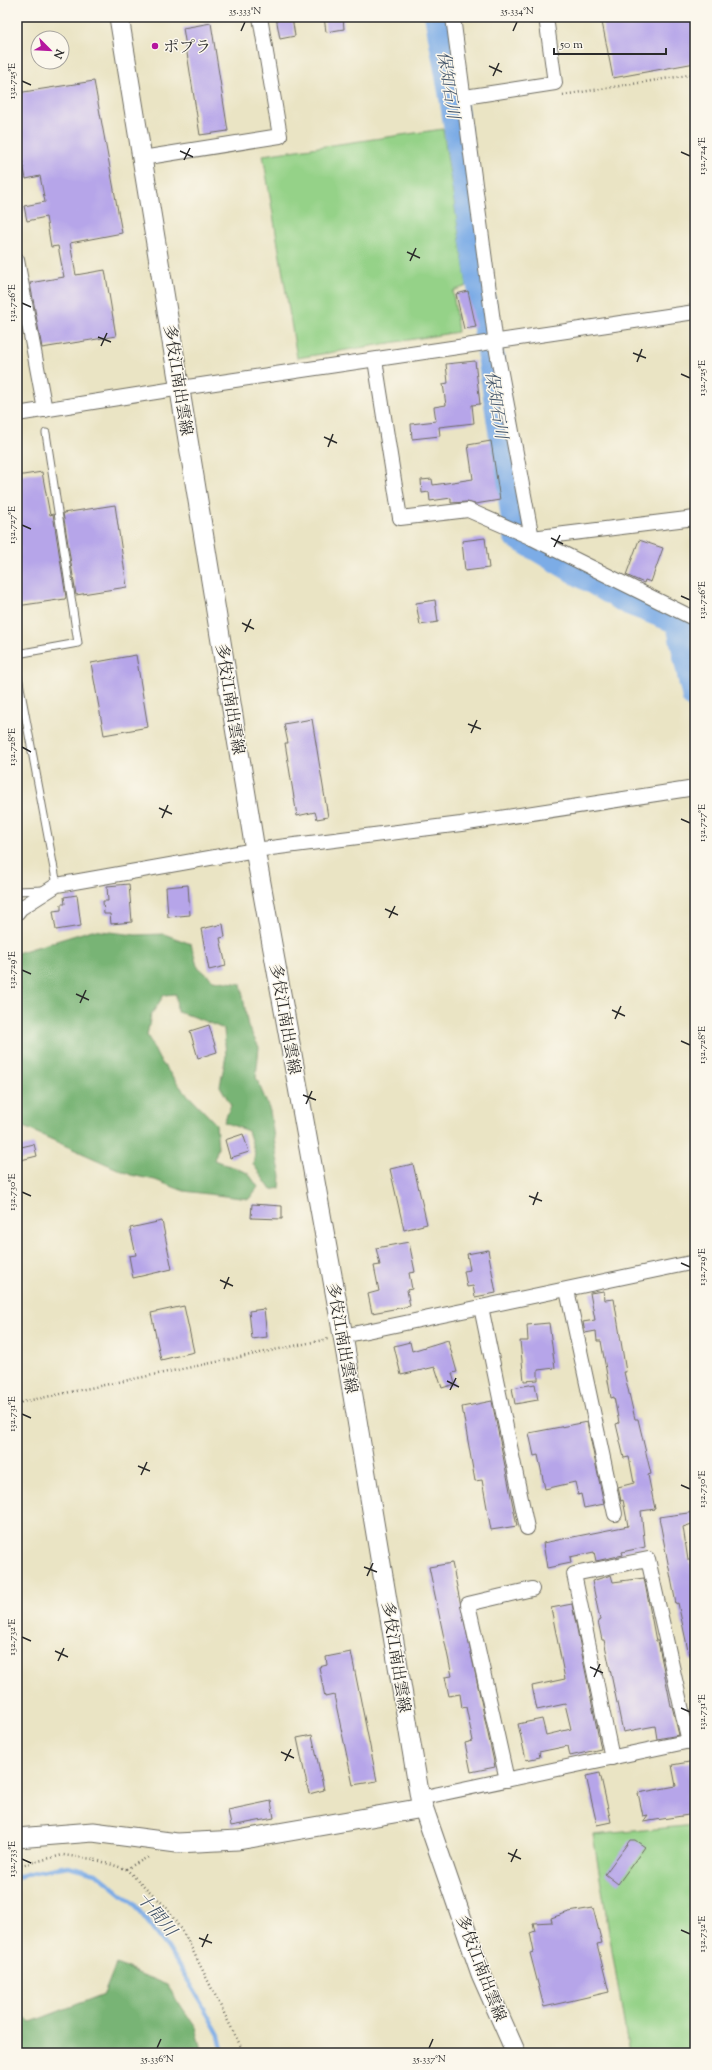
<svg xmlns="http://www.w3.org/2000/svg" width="712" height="2070" font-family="'Sorts Mill Goudy','Noto Serif JP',serif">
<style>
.green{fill:#95d288;stroke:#607e5a}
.forest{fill:#78b474;stroke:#527050}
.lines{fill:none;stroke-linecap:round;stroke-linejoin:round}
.stream{stroke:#7bace6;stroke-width:4.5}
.river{stroke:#7bace6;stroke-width:27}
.building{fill:#b6a5e9}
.lane-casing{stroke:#6e6c61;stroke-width:9}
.street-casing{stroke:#6e6c61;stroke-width:16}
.secondary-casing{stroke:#6e6c61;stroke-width:21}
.path{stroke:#6e6c61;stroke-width:2.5;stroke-dasharray:1 3;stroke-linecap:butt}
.lane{stroke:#fff;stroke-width:7}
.street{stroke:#fff;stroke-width:14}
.secondary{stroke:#fff;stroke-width:19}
.ticks{fill:none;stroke:#2b2b2b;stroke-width:1.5}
.poi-dot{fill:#b5179e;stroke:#fbf7ec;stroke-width:1.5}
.labels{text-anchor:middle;stroke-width:3;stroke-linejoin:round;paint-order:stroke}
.poi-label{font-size:16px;fill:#2b2b2b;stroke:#fbf7ec;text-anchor:start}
.street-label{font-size:16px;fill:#2b2b2b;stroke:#fbf7ec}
.water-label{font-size:17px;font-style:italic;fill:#47586c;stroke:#fbf7ec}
.neatline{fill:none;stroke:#2b2b2b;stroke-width:1.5}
.ticks-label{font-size:10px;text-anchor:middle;fill:#2b2b2b}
</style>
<rect width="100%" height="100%" fill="#fbf7ec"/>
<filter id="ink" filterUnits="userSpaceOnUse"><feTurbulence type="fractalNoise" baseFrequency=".025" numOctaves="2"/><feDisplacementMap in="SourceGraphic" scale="8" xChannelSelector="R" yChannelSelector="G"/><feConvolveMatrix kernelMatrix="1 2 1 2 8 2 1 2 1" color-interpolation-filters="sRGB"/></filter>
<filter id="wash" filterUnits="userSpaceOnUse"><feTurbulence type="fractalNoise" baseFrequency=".012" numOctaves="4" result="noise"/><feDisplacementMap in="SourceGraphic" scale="16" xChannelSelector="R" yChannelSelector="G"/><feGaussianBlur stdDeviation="0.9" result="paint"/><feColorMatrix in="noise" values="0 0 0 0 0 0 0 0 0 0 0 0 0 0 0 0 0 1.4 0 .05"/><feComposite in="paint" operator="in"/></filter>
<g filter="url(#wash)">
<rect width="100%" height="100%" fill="#eae4c4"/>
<g class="green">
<polygon points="443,129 467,286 453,291 458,332 297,358 263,155"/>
<polygon points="695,1825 695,2053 629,2053 593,1835"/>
</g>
<g class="forest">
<polygon points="92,930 136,935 164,934 191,944 197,966 213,980 241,984 248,1027 259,1047 256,1077 270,1111 277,1158 281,1176 280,1188 271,1190 253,1164 255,1153 248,1131 224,1122 231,1105 220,1086 226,1056 224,1029 192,1016 177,1012 176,994 164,995 151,1015 147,1035 159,1059 182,1089 216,1124 218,1148 214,1160 248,1173 258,1187 249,1199 184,1191 155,1180 131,1175 17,1124 17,953"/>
<polygon points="116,1964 167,1985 196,2028 203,2053 17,2053 17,2015 31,2022 104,1994"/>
</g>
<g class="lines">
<polyline class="stream" points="17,1877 35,1872 68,1866 96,1873 134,1904 168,1948 195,1992 219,2035 223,2053"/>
<polyline class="river" points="438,17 453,100 517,536 627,601 679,621 695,696"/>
</g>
<g id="blocks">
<g class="building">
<polygon points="276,17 292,17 295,36 280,39"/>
<polygon points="324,17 343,17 344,29 326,32"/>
<polygon points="601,17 695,17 695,63 613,78"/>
<polygon points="211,23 228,131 200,135 183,28"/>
<polygon points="94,81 122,233 70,243 76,275 105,270 116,336 42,348 30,283 64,277 58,246 51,247 46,217 27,221 24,206 45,202 40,176 26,179 17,133 17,93"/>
<polygon points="468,291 476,327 464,329 456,294"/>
<polygon points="475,361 480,404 472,405 474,423 439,427 440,436 412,439 411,424 436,421 434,407 446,405 443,384 448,383 446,364"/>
<polygon points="491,441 500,500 475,504 467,502 451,503 451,498 430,501 429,492 422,493 421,480 432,479 433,485 473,479 468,445"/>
<polygon points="42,472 50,515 53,514 66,597 65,599 17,606 17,476"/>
<polygon points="115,505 127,587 76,595 63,513"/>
<polygon points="485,538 489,568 465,571 462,541"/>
<polygon points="639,540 663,548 651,582 645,580 644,583 626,575"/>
<polygon points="435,600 438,622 420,625 416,603"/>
<polygon points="136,655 148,727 104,735 91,663"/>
<polygon points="312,719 328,817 317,819 315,812 297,816 285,743 288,743 284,724"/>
<polygon points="129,884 132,922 111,924 110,914 104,914 103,901 108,901 107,886"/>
<polygon points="188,885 190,915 168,917 166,887"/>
<polygon points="77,895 81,926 56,930 53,911 61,910 61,904 65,904 64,897"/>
<polygon points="223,924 225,937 220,938 226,966 209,970 201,929"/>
<polygon points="209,1025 217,1052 198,1058 190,1031"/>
<polygon points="243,1134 249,1152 230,1158 225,1140"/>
<polygon points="34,1144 37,1156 17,1161 17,1148"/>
<polygon points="413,1164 427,1224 404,1230 390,1169"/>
<polygon points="252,1204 282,1206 282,1219 251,1218"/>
<polygon points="162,1221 172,1269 133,1278 129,1256 136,1255 130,1228"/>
<polygon points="409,1242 415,1272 409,1273 412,1289 407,1290 410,1306 372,1313 368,1294 379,1291 374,1266 380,1265 376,1248"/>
<polygon points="488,1250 496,1293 475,1297 473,1286 467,1287 464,1271 470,1270 467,1254"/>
<polygon points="604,1291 605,1300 614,1299 626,1372 624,1372 635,1419 638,1419 647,1457 651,1474 648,1475 655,1509 641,1511 645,1547 622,1552 623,1555 596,1561 594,1552 570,1557 571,1563 547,1568 543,1543 628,1526 623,1500 621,1501 618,1487 634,1483 629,1457 624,1458 616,1424 619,1423 614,1397 611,1398 601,1341 597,1341 596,1331 585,1333 583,1322 595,1320 590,1293"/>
<polygon points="184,1306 194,1352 161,1360 151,1313"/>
<polygon points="264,1309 267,1337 252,1339 249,1311"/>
<polygon points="549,1323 555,1368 538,1370 538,1380 524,1381 520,1341 528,1341 527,1325"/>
<polygon points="448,1340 457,1372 452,1373 455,1384 442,1388 435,1367 401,1375 394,1346 410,1342 412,1351"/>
<polygon points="535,1384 538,1400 515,1404 512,1388"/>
<polygon points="492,1401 517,1526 491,1530 482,1480 475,1481 462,1407"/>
<polygon points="587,1422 604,1504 584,1508 581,1494 578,1495 575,1482 545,1489 538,1455 534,1456 529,1433"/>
<polygon points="695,1512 695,1523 683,1527 688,1560 690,1560 695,1583 695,1659 690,1660 678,1603 676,1604 659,1517"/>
<polygon points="452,1563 495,1767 471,1772 465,1743 473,1741 466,1707 462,1708 460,1694 449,1696 445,1677 452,1676 429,1567"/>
<polygon points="611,1575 613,1582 644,1578 656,1641 658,1641 671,1706 672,1706 679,1735 657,1739 655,1726 623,1732 604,1640 602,1640 598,1621 600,1620 592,1581"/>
<polygon points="572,1604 601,1749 570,1756 568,1746 539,1752 540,1757 526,1760 518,1724 542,1719 546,1735 571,1729 565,1704 537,1710 532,1686 565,1679 551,1608"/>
<polygon points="351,1652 377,1781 353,1785 334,1695 325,1697 319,1667 327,1665 326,1657"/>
<polygon points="312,1735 324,1790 309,1794 297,1738"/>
<polygon points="695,1761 695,1814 643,1822 648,1815 643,1816 638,1793 676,1786 672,1765"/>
<polygon points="600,1773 611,1822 597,1825 586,1776"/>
<polygon points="271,1801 274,1818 231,1826 228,1810"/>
<polygon points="630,1840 635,1840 645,1847 618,1884 605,1874"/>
<polygon points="593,1908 602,1943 597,1944 609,1992 544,2007 530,1953 534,1952 530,1933 535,1931 533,1923 552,1922 551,1918 569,1912"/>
</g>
</g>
</g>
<g filter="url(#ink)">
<use href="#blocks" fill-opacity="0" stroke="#6e6c61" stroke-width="1"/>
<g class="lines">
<g class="lane-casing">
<g id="lane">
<polyline points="17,654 78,643 46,433"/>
<polyline points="17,671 57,885"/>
<polyline points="17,891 44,890"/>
</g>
</g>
<g class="street-casing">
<g id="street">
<polyline points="453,17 497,352 532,538"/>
<polyline points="465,97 555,83 546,17"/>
<polyline points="142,158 280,136 260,17"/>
<polyline points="17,260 45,410"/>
<polyline points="375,360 400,518 468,510 532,538 695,619"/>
<polyline points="17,414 181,388 695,312"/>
<polyline points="532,538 695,518"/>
<polyline points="17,913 21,908 57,885 255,850 461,824 695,788"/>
<polyline points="567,1290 615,1514"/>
<polyline points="481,1307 527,1528"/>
<polyline points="343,1336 695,1262"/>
<polyline points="612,1758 574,1574 648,1559 689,1742"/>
<polyline points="507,1780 468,1604 532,1589"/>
<polyline points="420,1798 695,1740"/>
</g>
</g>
<g class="secondary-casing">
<g id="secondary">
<polyline points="119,17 255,850 343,1336 420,1798 481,1974 516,2053"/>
<polyline points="17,1838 93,1832 177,1843 238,1840 423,1808"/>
</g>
</g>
<g class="path">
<polyline points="563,95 695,74"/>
<polyline points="17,1403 328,1339"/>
<polyline points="17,1866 63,1855 93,1859 126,1869 166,1907 187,1939 244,2053"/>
<polyline points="126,1869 150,1856"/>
</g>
<use href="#lane" class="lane"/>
<use href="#street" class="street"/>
<use href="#secondary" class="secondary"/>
</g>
</g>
<path class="ticks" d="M241 31 245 22M513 31 517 22M489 66 502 72M493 76 499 63M22 81 31 85M180 151 193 157M681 152 690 156M184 160 190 148M407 252 420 258M410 261 416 248M22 303 31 307M98 337 111 342M101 346 107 333M633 353 646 358M637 362 642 349M681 374 690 378M324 437 337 443M328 447 333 434M22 525 31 529M551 538 563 544M554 547 560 535M681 596 690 600M242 623 254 629M245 632 251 619M468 724 481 729M471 733 477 720M22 747 31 752M159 808 172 814M162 818 168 805M681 819 690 823M385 909 398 915M389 918 395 906M22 970 31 974M76 994 89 1000M80 1003 86 990M612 1010 625 1016M615 1019 621 1006M681 1041 690 1045M303 1095 316 1100M306 1104 312 1091M22 1192 31 1196M529 1196 542 1201M533 1205 538 1192M681 1263 690 1267M220 1280 233 1286M224 1289 229 1277M447 1381 459 1387M450 1390 456 1378M22 1414 31 1418M138 1466 150 1471M141 1475 147 1462M681 1485 690 1489M364 1567 377 1572M367 1576 373 1563M22 1637 31 1641M55 1651 68 1657M58 1661 64 1648M590 1667 603 1673M594 1677 600 1664M681 1708 690 1712M281 1752 294 1758M285 1761 291 1749M508 1853 521 1859M22 1859 31 1863M511 1862 517 1849M681 1930 690 1934M199 1938 212 1943M202 1947 208 1934M157 2048 161 2039M429 2048 433 2039"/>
<circle class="poi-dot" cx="155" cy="46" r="4"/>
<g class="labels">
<g class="poi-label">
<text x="163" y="52">ポプラ</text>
</g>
<g class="street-label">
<text transform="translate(179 380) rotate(81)" y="6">多伎江南出雲線</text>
<text transform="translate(231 699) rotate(81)" y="6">多伎江南出雲線</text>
<text transform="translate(286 1019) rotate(80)" y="6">多伎江南出雲線</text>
<text transform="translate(343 1338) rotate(80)" y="6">多伎江南出雲線</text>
<text transform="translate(397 1657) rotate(81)" y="6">多伎江南出雲線</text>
<text transform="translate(482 1968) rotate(69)" y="6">多伎江南出雲線</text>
</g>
<g class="water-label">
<text transform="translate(449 85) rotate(81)" y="6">保知石川</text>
<text transform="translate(497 405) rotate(81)" y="6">保知石川</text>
<text transform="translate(157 1914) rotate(50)" y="6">十間川</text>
</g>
</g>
<rect width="712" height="2070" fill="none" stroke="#fbf7ec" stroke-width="44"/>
<g transform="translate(50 50) rotate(114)"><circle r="19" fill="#fbf7ec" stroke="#a8a59f"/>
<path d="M0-3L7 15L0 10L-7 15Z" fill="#b5179e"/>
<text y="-6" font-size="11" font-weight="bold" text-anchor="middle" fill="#2b2b2b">N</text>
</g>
<path d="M554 48v6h112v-6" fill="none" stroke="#2b2b2b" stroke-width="2"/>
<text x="560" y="48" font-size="12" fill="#2b2b2b" stroke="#fbf7ec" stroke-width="3" paint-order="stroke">50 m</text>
<rect x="22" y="22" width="668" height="2026" class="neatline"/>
<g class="ticks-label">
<text x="245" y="14">35.333°N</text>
<text x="517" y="14">35.334°N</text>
<text transform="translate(11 81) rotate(-90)" y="4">132.725°E</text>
<text transform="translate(701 156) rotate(-90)" y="4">132.724°E</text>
<text transform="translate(11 303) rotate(-90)" y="4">132.726°E</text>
<text transform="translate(701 378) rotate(-90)" y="4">132.725°E</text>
<text transform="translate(11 525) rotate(-90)" y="4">132.727°E</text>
<text transform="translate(701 600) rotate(-90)" y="4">132.726°E</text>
<text transform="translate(11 747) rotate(-90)" y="4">132.728°E</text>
<text transform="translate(701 823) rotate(-90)" y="4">132.727°E</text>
<text transform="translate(11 970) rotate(-90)" y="4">132.729°E</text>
<text transform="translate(701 1045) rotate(-90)" y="4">132.728°E</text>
<text transform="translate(11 1192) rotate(-90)" y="4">132.730°E</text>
<text transform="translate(701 1267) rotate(-90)" y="4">132.729°E</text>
<text transform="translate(11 1414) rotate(-90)" y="4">132.731°E</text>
<text transform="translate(701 1489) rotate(-90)" y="4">132.730°E</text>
<text transform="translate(11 1637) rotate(-90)" y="4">132.732°E</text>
<text transform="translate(701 1712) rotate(-90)" y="4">132.731°E</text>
<text transform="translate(11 1859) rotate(-90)" y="4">132.733°E</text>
<text transform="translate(701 1934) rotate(-90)" y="4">132.732°E</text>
<text x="157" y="2062">35.336°N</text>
<text x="429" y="2062">35.337°N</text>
</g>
</svg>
